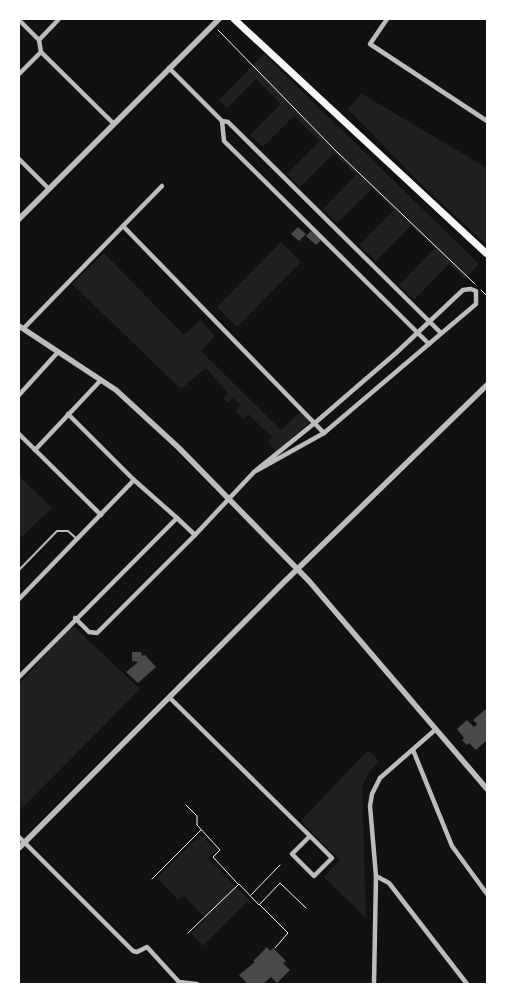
<svg xmlns="http://www.w3.org/2000/svg" width="506" height="1003" font-family="'DM Sans',sans-serif">
<style>
.green{fill:#202020}
.building{fill:#4a4a4a}
.lines{fill:none;stroke-linecap:round;stroke-linejoin:round}
.path{stroke:#f5f5f5;stroke-width:1}
.service{stroke:#bcbcbc;stroke-width:2}
.minor{stroke:#bcbcbc;stroke-width:4.5}
.tertiary{stroke:#bcbcbc;stroke-width:5.5}
.primary{stroke:#f5f5f5;stroke-width:7}
</style>
<rect width="100%" height="100%" fill="#111"/>
<g class="green">
<polygon points="264,54 479,264 465,279 449,264 414,300 399,285 435,248 411,226 376,261 359,245 394,210 372,189 337,223 323,209 356,175 334,153 300,187 287,174 320,141 294,116 263,147 250,135 281,104 256,79 227,108 219,100"/>
<polygon points="362,94 487,168 487,245 423,186 348,109"/>
<polygon points="281,242 301,262 237,327 217,307"/>
<polygon points="104,253 184,335 200,320 215,336 201,351 281,430 301,411 311,422 276,451 268,442 272,437 248,414 243,419 236,411 240,405 233,398 228,403 223,398 228,393 206,368 181,389 72,284"/>
<polygon points="19,476 52,508 19,539"/>
<polygon points="72,625 140,689 19,811 19,684"/>
<polygon points="368,750 379,761 369,772 362,787 366,918 324,877 340,860 301,821"/>
<polygon points="201,835 216,850 208,858 249,900 203,946 191,933 206,919 183,895 178,900 157,878"/>
</g>
<g class="building">
<polygon points="298,227 306,234 299,241 291,234"/>
<polygon points="311,231 321,240 316,245 306,236"/>
<polygon points="132,652 141,652 142,656 145,655 156,667 138,683 126,672 138,662 132,661"/>
<polygon points="487,708 487,740 476,750 469,743 467,745 462,740 464,738 457,729 467,720 474,727 477,724 473,720"/>
<polygon points="267,947 270,951 273,948 286,961 283,963 290,970 277,983 271,977 263,984 248,984 239,975 255,962 253,961"/>
</g>
<g class="lines">
<g class="path">
<polyline points="218,30 336,151 475,284"/>
<polyline points="481,290 487,296"/>
<polyline points="186,805 197,816 197,825 220,850 213,857 238,884"/>
<polyline points="152,879 201,830"/>
<polyline points="251,895 280,865"/>
<polyline points="260,905 288,933 275,948"/>
<polyline points="188,933 239,884 259,905 280,883 306,908"/>
</g>
<polyline class="service" points="19,570 57,531 68,531 77,539"/>
<g class="minor">
<polyline points="387,19 370,44 487,121"/>
<polyline points="19,20 39,40"/>
<polyline points="41,52 113,123"/>
<polyline points="169,68 222,121 228,122 441,333"/>
<polyline points="19,74 41,52 39,40 59,19"/>
<polyline points="222,121 224,141 429,344"/>
<polyline points="19,159 48,188"/>
<polyline points="123,226 162,186"/>
<polyline points="23,329 123,226 324,433"/>
<polyline points="19,395 58,352"/>
<polyline points="68,414 134,480 177,518"/>
<polyline points="19,434 101,515"/>
<polyline points="35,450 101,380"/>
<polyline points="19,599 134,480"/>
<polyline points="75,618 89,632 97,633 195,535"/>
<polyline points="19,677 177,518 195,535 254,472 316,422 396,353 463,290 471,289 476,291 476,304 324,433 254,472"/>
<polyline points="170,698 310,836 332,858 314,876 292,854 310,836"/>
<polyline points="413,750 452,846 487,894"/>
<polyline points="19,837 133,951 137,952 147,947 179,982 197,984"/>
<polyline points="376,876 389,883 467,984"/>
<polyline points="374,984 376,876 370,806 372,794 380,778 435,730"/>
</g>
<g class="tertiary">
<polyline points="19,219 219,19"/>
<polyline points="19,326 116,390 179,448 309,581 487,789"/>
<polyline points="19,848 283,583 487,385"/>
</g>
<polyline class="primary" points="234,19 487,254"/>
</g>
<rect width="506" height="1003" fill="none" stroke="#ffffff" stroke-width="40"/>
</svg>
